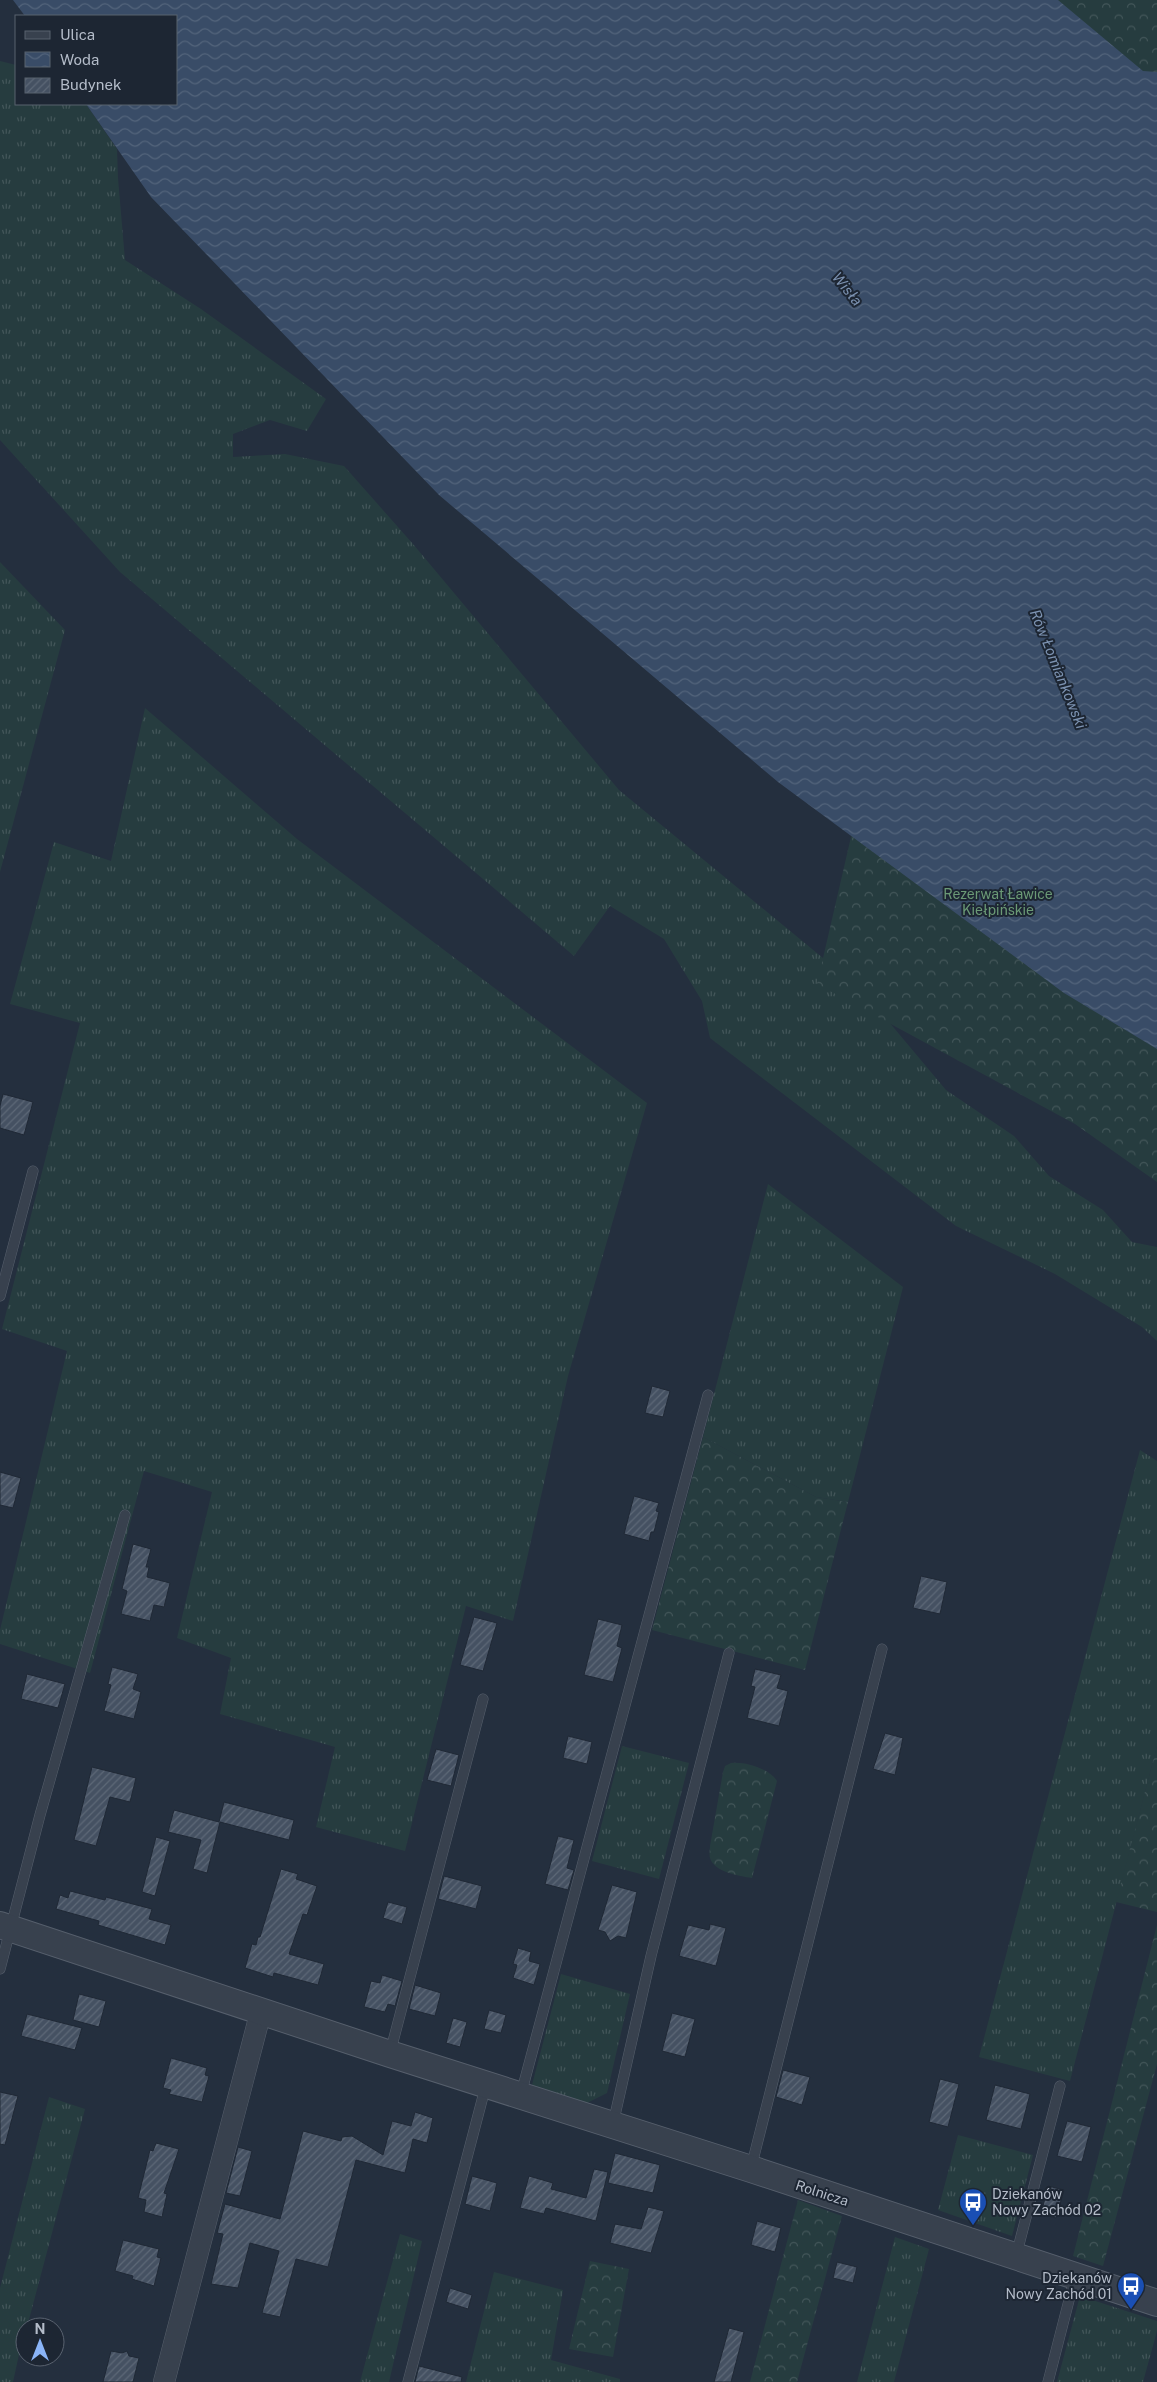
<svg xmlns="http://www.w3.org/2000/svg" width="1157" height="2382" font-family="'Public Sans',sans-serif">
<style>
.grass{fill:url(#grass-tufts)}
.forest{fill:url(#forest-crowns)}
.water{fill:url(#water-waves)}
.building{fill:url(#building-hatch);stroke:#1f2835}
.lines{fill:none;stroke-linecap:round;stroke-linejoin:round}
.service-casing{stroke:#565f6c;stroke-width:11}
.minor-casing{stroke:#565f6c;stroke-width:22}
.tertiary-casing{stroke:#565f6c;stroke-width:28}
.service{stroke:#38414e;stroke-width:10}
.minor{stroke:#38414e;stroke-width:21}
.tertiary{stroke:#38414e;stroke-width:26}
.labels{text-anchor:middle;stroke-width:4;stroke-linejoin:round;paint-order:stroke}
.park-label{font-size:14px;fill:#6b9a76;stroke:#1d2633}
.street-label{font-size:14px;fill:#b4bcc9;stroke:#1d2633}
.poi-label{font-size:14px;fill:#b4bcc9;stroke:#1d2633;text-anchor:start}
.water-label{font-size:15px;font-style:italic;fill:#7c92b1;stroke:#1d2633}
</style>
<defs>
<pattern id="grass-tufts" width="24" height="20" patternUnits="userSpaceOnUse" patternTransform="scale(1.25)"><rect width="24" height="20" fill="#263c3f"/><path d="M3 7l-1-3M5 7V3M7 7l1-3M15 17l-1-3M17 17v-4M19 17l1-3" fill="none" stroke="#435659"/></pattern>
<pattern id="forest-crowns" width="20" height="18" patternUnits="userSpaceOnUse" patternTransform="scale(1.25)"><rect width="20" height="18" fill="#263c3f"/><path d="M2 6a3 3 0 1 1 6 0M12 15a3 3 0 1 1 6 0" fill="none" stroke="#435659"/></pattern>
<pattern id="water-waves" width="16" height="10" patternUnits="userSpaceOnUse" patternTransform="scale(1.25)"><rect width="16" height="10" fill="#394c67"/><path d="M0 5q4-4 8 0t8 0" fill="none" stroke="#53647b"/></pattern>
<pattern id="building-hatch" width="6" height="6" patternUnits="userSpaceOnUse" patternTransform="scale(1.25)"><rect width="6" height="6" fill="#455162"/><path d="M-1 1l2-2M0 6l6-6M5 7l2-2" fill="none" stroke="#5d6877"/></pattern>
</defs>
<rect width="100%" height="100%" fill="#242f3e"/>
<g class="grass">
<polygon points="0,61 16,65 16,104 86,104 117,149 118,178 125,260 201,309 326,399 307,431 270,420 233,434 233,457 285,454 344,466 413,544 619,790 863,991 946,1090 1014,1136 1049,1176 1103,1210 1132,1242 1157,1247 1157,1341 1142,1327 1055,1274 956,1226 710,1038 702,1001 664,939 610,906 574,956 120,572 0,440"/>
<polygon points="0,562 65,630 0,872"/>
<polygon points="145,708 297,839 647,1103 568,1376 513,1621 466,1606 405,1851 316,1827 335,1747 220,1714 231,1658 177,1638 212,1492 144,1471 90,1673 0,1644 0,1630 67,1351 2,1329 80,1023 10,1004 54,842 111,861"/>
<polygon points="768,1184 903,1287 848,1502 816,1497 703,1437"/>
<polygon points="1140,1450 1157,1461 1157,1746 1070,2081 979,2057"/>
<polygon points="622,1746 689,1763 659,1879 592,1861"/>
<polygon points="561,1974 630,1994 607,2093 587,2103 532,2085"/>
<polygon points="49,2097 85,2109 27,2327 25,2327 13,2382 0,2382 0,2288"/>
<polygon points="958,2135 1033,2155 1012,2236 938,2210"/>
<polygon points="400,2234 422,2241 389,2382 360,2382"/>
<polygon points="895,2237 929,2249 894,2382 857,2382"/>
<polygon points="494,2272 563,2290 551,2360 620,2379 620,2382 466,2382"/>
<polygon points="1080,2296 1157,2321 1157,2331 1143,2382 1057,2382"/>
</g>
<g class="forest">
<polygon points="1052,0 1157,0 1157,1182 1075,1124 817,984 978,288"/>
<polygon points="703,1437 816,1497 848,1502 805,1670 652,1630"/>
<polygon points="1157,1746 1157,1912 1116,1902"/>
<path d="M731 1763C745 1761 770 1769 777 1781L752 1878C739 1876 714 1872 710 1858 709 1855 710 1849 710 1846L723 1772 725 1766Z"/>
<polygon points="1157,1925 1157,2064 1103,2266 1073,2256"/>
<polygon points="798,2200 842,2216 797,2382 750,2382"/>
<polygon points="590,2261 629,2269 613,2357 569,2349"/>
</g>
<polygon class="water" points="13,0 1058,0 1143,71 1157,72 1157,1049 1064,993 778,782 439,495 151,197 86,104 176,104 176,16 25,16"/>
<g class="building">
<polygon points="3,1094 33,1102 24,1135 0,1128 0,1106"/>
<polygon points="652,1386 670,1391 663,1417 645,1413"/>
<polygon points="0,1472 21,1478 13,1508 0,1505"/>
<polygon points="634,1496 659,1503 656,1511 659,1512 654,1532 651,1532 649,1541 624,1534"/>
<polygon points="133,1544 151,1549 146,1567 149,1567 147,1577 170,1583 164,1607 154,1605 150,1621 121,1614 127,1591 122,1589"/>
<polygon points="921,1576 947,1582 940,1614 913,1608"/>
<polygon points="474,1617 497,1623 483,1671 460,1665"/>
<polygon points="598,1619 622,1625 617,1646 622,1648 613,1682 584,1675"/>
<polygon points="112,1667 138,1674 133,1689 141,1692 134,1719 104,1711 111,1685 108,1684"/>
<polygon points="755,1669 781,1675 777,1688 788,1691 779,1726 747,1718 755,1687 751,1686"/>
<polygon points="27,1674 65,1684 58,1708 21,1699"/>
<polygon points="885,1733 903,1738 895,1775 873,1769"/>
<polygon points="568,1736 592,1742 587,1764 563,1758"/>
<polygon points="436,1749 459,1755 451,1786 427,1780"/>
<polygon points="92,1767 136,1778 130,1802 110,1797 96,1846 74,1840"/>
<polygon points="224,1802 294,1820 289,1840 220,1822 207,1873 193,1869 201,1840 168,1832 174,1810 219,1822"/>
<polygon points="558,1836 574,1840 567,1868 574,1870 568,1890 545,1884"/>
<polygon points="156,1837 170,1841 155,1896 142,1892"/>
<polygon points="281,1869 298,1874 296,1879 317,1886 307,1915 303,1914 289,1954 324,1964 318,1985 274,1973 273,1977 245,1968 252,1944 256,1945 258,1937 260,1937"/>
<polygon points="444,1876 482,1886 476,1909 438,1899"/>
<polygon points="612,1885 637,1892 626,1938 618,1936 610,1941 605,1932 598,1930"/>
<polygon points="70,1891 105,1900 106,1897 152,1909 149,1919 171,1925 165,1945 98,1925 99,1921 56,1909 60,1895 68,1898"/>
<polygon points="388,1902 407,1907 402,1924 383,1918"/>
<polygon points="710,1924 726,1928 716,1966 679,1956 688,1925 709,1930"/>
<polygon points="518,1948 531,1952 529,1961 540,1964 534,1985 513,1978 517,1965 513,1964"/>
<polygon points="382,1975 402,1981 395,2006 388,2004 385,2012 364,2007 371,1981 380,1983"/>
<polygon points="415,1985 441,1993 435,2016 409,2009"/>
<polygon points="79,1994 106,2001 99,2027 73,2020"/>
<polygon points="489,2010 506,2015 501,2033 484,2029"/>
<polygon points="672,2013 695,2019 685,2057 662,2051"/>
<polygon points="27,2014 82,2028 75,2050 21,2036"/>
<polygon points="453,2018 467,2022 460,2047 446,2043"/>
<polygon points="171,2058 207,2068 205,2075 209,2076 202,2102 169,2094 171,2090 163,2088"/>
<polygon points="783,2070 810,2077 802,2105 776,2097"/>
<polygon points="940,2079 959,2084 948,2127 929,2122"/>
<polygon points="995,2085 1030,2094 1021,2129 986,2120"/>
<polygon points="0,2092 18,2096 5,2145 0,2144"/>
<polygon points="415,2112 433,2118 427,2143 413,2139 405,2173 356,2160 328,2267 296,2259 280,2317 262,2313 279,2251 250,2243 238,2288 211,2284 223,2234 217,2233 225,2204 280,2219 303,2131 341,2141 342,2137 352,2136 383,2155 392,2121 411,2126"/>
<polygon points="1067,2121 1091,2127 1082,2162 1057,2156"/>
<polygon points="156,2143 179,2149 164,2193 167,2194 162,2217 144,2212 146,2200 138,2198 150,2150 153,2151"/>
<polygon points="238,2147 252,2151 240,2196 226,2193"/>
<polygon points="615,2153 660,2165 653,2193 608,2183"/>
<polygon points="594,2169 608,2172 596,2221 546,2208 544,2214 520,2208 529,2176 553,2183 551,2189 586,2198"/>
<polygon points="472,2176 497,2183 490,2211 465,2204"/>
<polygon points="1048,2186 1064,2190 1056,2218 1041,2214"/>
<polygon points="648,2207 664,2211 651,2253 610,2243 615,2224 641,2229"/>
<polygon points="757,2221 781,2228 775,2252 751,2245"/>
<polygon points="123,2240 159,2249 157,2257 161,2258 154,2286 132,2279 133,2276 115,2271"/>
<polygon points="837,2262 857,2267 853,2283 833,2278"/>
<polygon points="450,2288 472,2295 468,2309 446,2302"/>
<polygon points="729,2328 744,2332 731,2382 714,2382"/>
<polygon points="111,2351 122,2353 127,2351 129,2356 139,2358 133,2382 103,2382"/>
<polygon points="419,2366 462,2377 461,2382 415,2382"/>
</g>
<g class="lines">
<g class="service-casing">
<g id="service">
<polyline points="0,1296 33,1171"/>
<polyline points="0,1969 40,1815 125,1515"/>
<polyline points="390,2053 483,1699"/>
<polyline points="521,2094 708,1395"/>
<polyline points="613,2124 651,1956 729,1653"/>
<polyline points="751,2168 882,1649"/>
<polyline points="1016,2256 1060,2086"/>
<polyline points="408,2382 486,2085"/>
<polyline points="1048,2382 1075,2277"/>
</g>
</g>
<g class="minor-casing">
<polyline id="minor" points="164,2382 261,2011"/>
</g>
<g class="tertiary-casing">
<polyline id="tertiary" points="0,1925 390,2054 751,2169 1157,2303"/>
</g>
<use href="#service" class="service"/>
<use href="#minor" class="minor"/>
<use href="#tertiary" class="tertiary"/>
</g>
<defs>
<g id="bus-pin" transform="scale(1.4375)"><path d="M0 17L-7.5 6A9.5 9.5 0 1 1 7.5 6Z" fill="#1a4fb4" stroke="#1d2633"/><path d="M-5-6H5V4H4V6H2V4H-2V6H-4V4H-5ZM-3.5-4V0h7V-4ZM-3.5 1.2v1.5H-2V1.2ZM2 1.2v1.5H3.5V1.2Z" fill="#fff"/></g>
</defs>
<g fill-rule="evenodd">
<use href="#bus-pin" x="973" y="2202"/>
<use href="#bus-pin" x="1131" y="2286"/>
</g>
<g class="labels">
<g class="park-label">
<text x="998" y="899">Rezerwat Ławice<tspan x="998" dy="16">Kiełpińskie</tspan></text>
</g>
<g class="street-label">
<text transform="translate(822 2193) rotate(18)" y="5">Rolnicza</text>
</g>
<g class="poi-label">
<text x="992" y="2199">Dziekanów<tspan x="992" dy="16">Nowy Zachód 02</tspan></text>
<text x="1112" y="2283" text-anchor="end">Dziekanów<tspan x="1112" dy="16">Nowy Zachód 01</tspan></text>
</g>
<g class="water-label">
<text transform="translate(847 289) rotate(51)" y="5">Wisła</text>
<text transform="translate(1058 669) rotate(68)" y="5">Rów Łomiankowski</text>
</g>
</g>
<rect x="15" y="15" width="162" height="90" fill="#1d2633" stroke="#59626f"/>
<rect x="25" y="31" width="25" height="8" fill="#38414e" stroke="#59626f"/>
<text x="60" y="40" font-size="15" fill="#b4bcc9">Ulica</text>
<rect x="25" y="52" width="25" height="15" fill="url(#water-waves)" stroke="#59626f"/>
<text x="60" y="65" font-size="15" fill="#b4bcc9">Woda</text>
<rect x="25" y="78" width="25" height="15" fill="url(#building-hatch)" stroke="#59626f"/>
<text x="60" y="90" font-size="15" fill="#b4bcc9">Budynek</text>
<g transform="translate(40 2342)"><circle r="24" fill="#1d2633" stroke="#59626f"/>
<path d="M0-4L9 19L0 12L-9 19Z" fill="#8ab4f8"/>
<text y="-8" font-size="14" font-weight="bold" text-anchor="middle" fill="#b4bcc9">N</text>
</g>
</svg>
